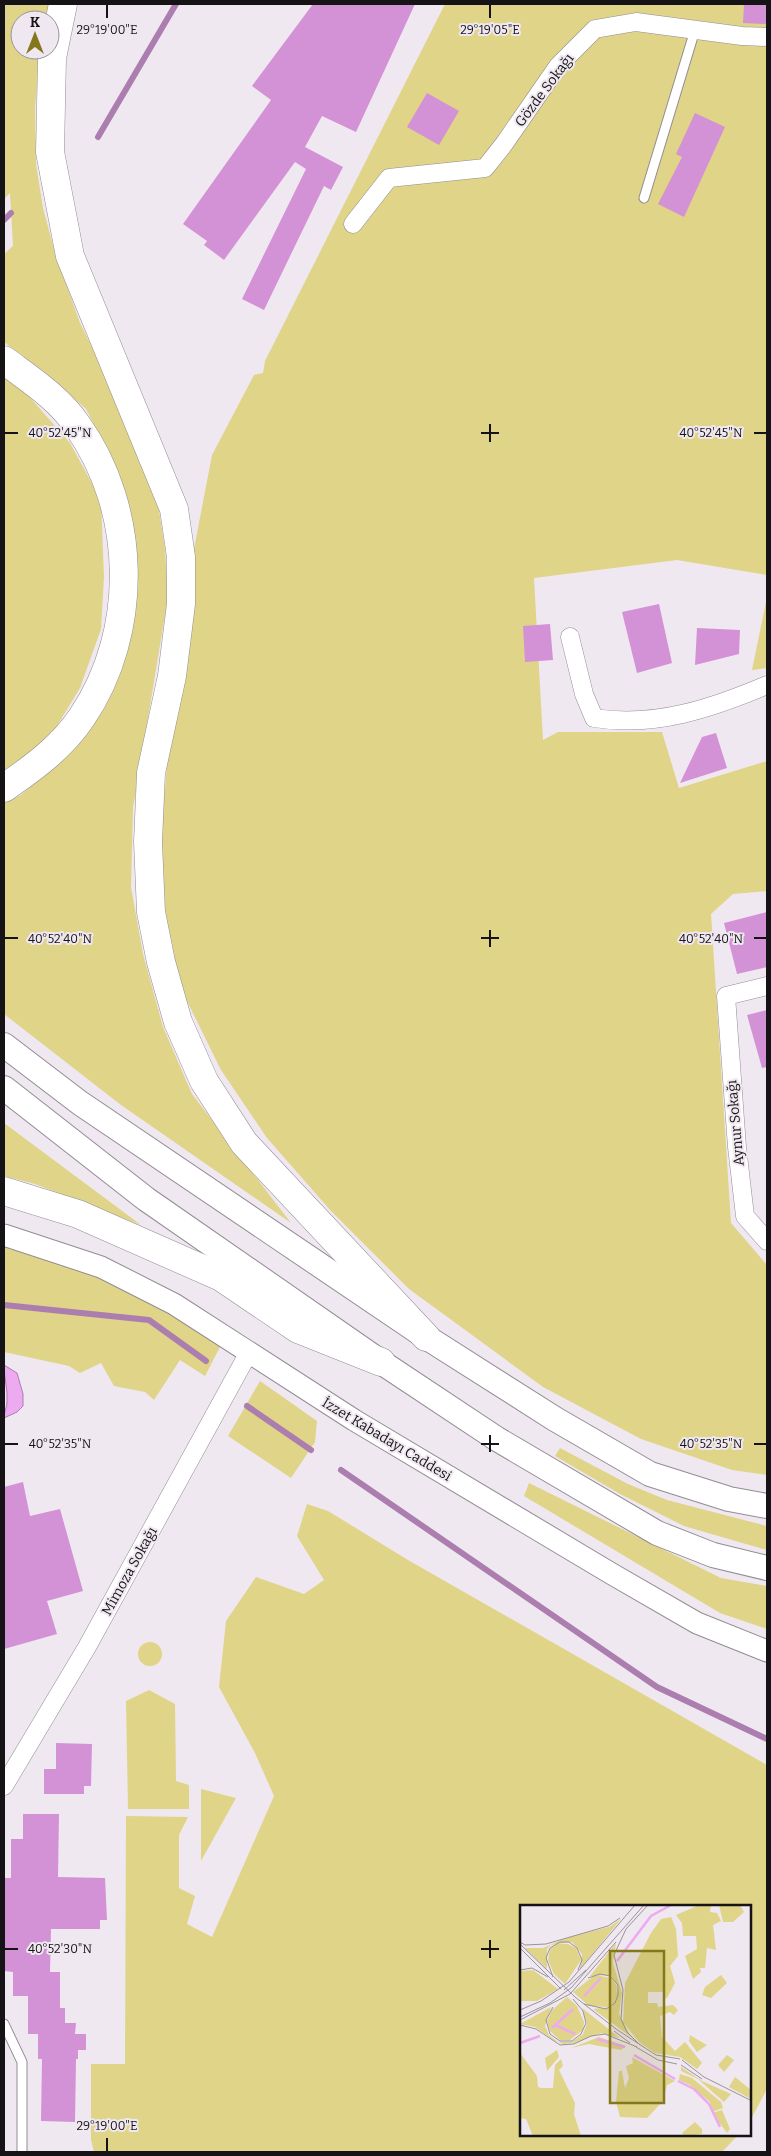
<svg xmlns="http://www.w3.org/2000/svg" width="771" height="2156" font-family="Bitter,serif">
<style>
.green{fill:#dfd488}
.water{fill:#edaaf1;stroke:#ac7daf}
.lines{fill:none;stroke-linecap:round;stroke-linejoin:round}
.stream{stroke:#ac7daf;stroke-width:6}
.building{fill:#d391d6}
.service-casing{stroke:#938c93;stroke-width:11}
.minor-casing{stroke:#938c93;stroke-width:19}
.tertiary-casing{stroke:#938c93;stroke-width:23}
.secondary-casing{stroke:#938c93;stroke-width:26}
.motorway-casing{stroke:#938c93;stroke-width:29}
.service{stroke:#fff;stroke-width:9}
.minor{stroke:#fff;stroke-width:18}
.tertiary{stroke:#fff;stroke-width:21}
.secondary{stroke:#fff;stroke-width:24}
.motorway{stroke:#fff;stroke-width:28}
.ticks{fill:none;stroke:#151316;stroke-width:2}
.labels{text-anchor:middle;stroke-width:4;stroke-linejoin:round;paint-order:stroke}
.street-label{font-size:14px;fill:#151316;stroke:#f0e8f0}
.inset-river{fill:none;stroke:#edaaf1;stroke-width:2.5}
.inset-road{fill:none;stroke:#989399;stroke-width:1}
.view{fill:#85781c;fill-opacity:0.15;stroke:#85781c;stroke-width:2.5}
.inset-edge{fill:none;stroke:#151316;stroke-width:2.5}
.ticks-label{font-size:12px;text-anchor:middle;fill:#151316;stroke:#f0e8f0;stroke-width:4;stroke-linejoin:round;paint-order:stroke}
</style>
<rect width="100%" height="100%" fill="#f0e8f0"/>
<g class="green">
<polygon points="4,4 50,4 47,20 20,20 20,50 40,50 35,108 36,164 43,208 55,253 80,323 114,392 158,504 165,549 168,597 133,808 131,887 143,954 163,1027 192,1094 291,1223 121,1105 4,1014 4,803 21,795 72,750 110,686 136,609 129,508 117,470 86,409 43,371 4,342 4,254 13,246 10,193 4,199"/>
<polygon points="445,4 767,4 767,575 677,560 534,578 543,740 558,732 662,732 679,788 767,761 767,891 733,894 711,914 731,1223 767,1265 767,1475 732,1470 641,1439 543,1387 409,1289 331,1211 267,1138 221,1070 186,999 168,939 159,855 167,765 181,689 194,549 212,455 254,375 263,373 265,361"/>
<polygon points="4,373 12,377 70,443 101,500 104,577 101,629 80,688 49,739 4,773"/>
<polygon points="767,597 767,668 752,670"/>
<polygon points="4,1123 141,1225 35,1184 4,1176"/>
<polygon points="4,1244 116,1283 198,1320 221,1345 205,1376 180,1360 154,1400 145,1392 114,1386 101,1363 80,1373 69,1366 4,1352"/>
<polygon points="260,1381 317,1421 315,1442 291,1478 228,1436"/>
<polygon points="560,1448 628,1484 667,1500 767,1526 767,1550 684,1526 620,1494 555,1456"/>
<polygon points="529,1483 721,1578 767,1586 767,1629 720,1613 524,1496"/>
<polygon points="307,1504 328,1511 408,1560 767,1765 767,2089 750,2121 750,1906 521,1906 521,2135 738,2135 722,2152 94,2152 91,2140 91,2064 125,2064 126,1816 188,1817 179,1835 179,1888 195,1896 187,1924 212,1937 274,1796 255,1753 219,1687 226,1621 256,1577 304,1594 324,1580 297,1536"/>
<circle cx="150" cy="1654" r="12"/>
<polygon points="149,1690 175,1704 176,1781 189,1785 189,1809 128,1809 126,1701"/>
<polygon points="201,1789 236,1798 201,1861"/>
</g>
<path class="water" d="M4 1365 17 1373 23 1394V1406L17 1412 4 1418C4 1412 7 1407 7 1402 8 1390 4 1378 4 1365Z"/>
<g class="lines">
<g class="stream">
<polyline points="98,137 176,4"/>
<polyline points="4,220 11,213"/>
<polyline points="4,1305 149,1320 206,1361"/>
<polyline points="247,1406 311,1450"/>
<polyline points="341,1470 657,1687 767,1739"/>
</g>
</g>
<g class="building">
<polygon points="313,4 415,4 356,132 322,116 305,147 343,167 331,190 324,186 264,310 242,299 306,169 295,162 224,260 204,245 207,241 183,224 271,100 252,86"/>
<polygon points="744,4 767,4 767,24 743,23"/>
<polygon points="427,93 459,111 439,145 407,127"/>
<polygon points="695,113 725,127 684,217 658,204 682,157 676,154"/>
<polygon points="659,604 672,663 637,673 622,612"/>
<polygon points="550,624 553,660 525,662 523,626"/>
<polygon points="697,628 740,630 739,654 695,665"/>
<polygon points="716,733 727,768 680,783 702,737"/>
<polygon points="767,912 767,967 737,974 724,923"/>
<polygon points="767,1010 767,1067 762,1068 747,1015"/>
<polygon points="23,1482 30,1516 60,1509 83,1591 47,1601 57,1634 4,1649 4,1487"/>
<polygon points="56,1743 92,1744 91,1786 84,1786 84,1794 44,1794 44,1769 56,1769"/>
<polygon points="23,1814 59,1814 58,1877 105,1878 107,1920 100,1920 100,1929 51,1929 50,1972 60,1972 60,2008 65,2008 65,2023 76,2023 75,2034 86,2034 86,2050 78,2050 78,2059 76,2059 75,2122 41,2121 42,2059 38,2059 38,2034 28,2034 28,1996 13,1996 13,1972 4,1971 4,1878 11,1878 11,1839 23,1839"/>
</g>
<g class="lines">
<g class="service-casing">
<g id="service">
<polyline points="644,198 695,30"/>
<polyline points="4,2024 22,2062 22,2152"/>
</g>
</g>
<g class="minor-casing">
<g id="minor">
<polyline points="353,224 389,178 485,168 504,144 558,66 595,29 636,22 742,36 767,37"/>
<path d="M570 637 584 694 594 718C654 728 713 708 767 685"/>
<polyline points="767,986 726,996 737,1147 745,1216 767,1241"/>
<polyline points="4,1786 87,1647 249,1352"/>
</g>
</g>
<g class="tertiary-casing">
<polyline id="tertiary" points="4,1235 101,1267 174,1304 354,1420 612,1574 697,1623 767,1651"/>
</g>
<g class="secondary-casing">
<g id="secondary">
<polyline points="4,1045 80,1103 426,1337 555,1419 650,1474 729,1499 767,1506"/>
<polyline points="4,1088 146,1199 381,1362 497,1439 657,1533 713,1555 767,1568"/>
</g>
</g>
<g class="motorway-casing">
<g id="motorway">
<polyline points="63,4 52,58 50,152 70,256 174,509 181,557 181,604 172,676 151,773 148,842 151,912 161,962 178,1022 204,1081 244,1143 426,1337"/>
<path d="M4 360C29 379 59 398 77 425 137 509 140 631 82 717 62 747 33 768 4 788"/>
<polyline points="4,1191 78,1214 221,1277 298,1329 381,1362"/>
</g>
</g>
<use href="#service" class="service"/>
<use href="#minor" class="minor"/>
<use href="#tertiary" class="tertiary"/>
<use href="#secondary" class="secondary"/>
<use href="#motorway" class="motorway"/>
</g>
<path class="ticks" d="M107 5V18M490 5V18M490 424V442M5 433H18M481 433H499M754 433H766M490 930V947M5 938H18M481 938H499M754 938H766M490 1435V1452M5 1444H18M481 1444H499M754 1444H766M490 1940V1958M5 1949H18M481 1949H499M107 2138V2151"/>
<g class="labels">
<g class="street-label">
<text transform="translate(544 90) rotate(-53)" y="5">Gözde Sokağı</text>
<text transform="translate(735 1123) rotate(-95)" y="5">Aynur Sokağı</text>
<text transform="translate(387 1439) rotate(31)" y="5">İzzet Kabadayı Caddesi</text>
<text transform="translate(129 1571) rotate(-61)" y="5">Mimoza Sokağı</text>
</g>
</g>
<g transform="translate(520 1905)">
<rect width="231" height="231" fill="#f0e8f0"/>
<path d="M179 0H191L190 7 197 8 201 16 193 20 196 45 187 43 185 63H180L181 67 173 74 165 51 177 44 176 31H163L162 18 156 10ZM199 0H220L224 7 213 17H203ZM151 12 156 24 158 51 150 61 155 78 147 93H143L144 87H128V98H137L138 102 153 100 158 105 154 110 150 107 140 111 142 132 155 146 165 137 182 158 177 164 160 152 135 148 119 137 103 117 105 78 131 28 141 14ZM101 14 60 64 62 49 52 37 31 40 27 44V64L5 43H23L46 33 89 22ZM96 38 93 58 102 88 99 109 111 132 73 104 91 102 99 82 90 70 70 71ZM37 39H48L56 43 61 55 45 79 34 69 28 55 30 44ZM13 65 38 84 17 96H0V66ZM75 70 91 73 97 81 96 95 88 102 69 101 53 87ZM201 70 207 78 191 93 182 90 185 82ZM47 92 57 101 64 117 63 125 50 135H40L30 126 27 116 32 105ZM31 102 25 121 29 130 38 137H52L63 129 67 118 62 103 100 133 81 128 55 138 43 139 35 136 15 122 0 119ZM170 130 178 135 187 140 177 147 169 136ZM79 132 106 141 101 145 69 139 51 143ZM37 145 39 152 27 166 25 153ZM0 148 17 171 18 182 21 183H33L35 160 41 154 43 161 39 165 55 198 54 209 61 231H13L6 214 0 213ZM207 150 214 155 204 167 198 160ZM112 152 155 176 147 180 143 196 127 213 100 212 96 197 99 166H102L105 183 109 173 106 161 113 158ZM161 162 182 176 211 189 204 197 178 174 161 166ZM160 169 172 173 201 197 203 203 192 207 190 197 170 180 159 175ZM215 172 231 185V194L209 182ZM202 205 210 224 207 228 192 208ZM175 217 182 224V229L165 231 162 228Z" fill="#dfd488"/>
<path class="inset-river" d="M97 56 131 11 151 0M64 91 81 73M35 120 55 129M32 123 53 104M77 134 105 142M0 138 20 131M114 150 155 174M158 176 174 184 189 199 200 222"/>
<path class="inset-road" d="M0 37 5 40 26 39 88 21 100 13M0 39 55 92 96 124 136 150 160 154M0 43 41 84M0 65 12 63 28 72M33 72 26 53 30 43 40 37H49L57 43 62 55 58 65M44 85 66 65M64 99 86 104 95 98 98 90V80L90 71 80 69 68 73M33 102 26 115 30 129 40 136H52L61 129 66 118 63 106 53 94M0 105 21 96 49 77 115 0M0 112 30 98 51 83 124 0M0 115 50 89 96 37M0 120 16 124 40 140 54 139 71 131 85 129 117 142M94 126 110 138M120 140 107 127 101 114 103 85 94 50 106 24 128 0M116 142 138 155 157 159M162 155 184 172 232 196M161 160 182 174"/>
<path class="view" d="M90 46H144V198H90Z"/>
<rect width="231" height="231" class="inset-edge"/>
</g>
<g class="ticks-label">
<text x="107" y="34">29°19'00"E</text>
<text x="490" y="34">29°19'05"E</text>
<text x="60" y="437">40°52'45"N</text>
<text x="711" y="437">40°52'45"N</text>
<text x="60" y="943">40°52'40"N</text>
<text x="711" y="943">40°52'40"N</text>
<text x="60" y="1448">40°52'35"N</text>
<text x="711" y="1448">40°52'35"N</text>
<text x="60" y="1953">40°52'30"N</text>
<text x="107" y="2130">29°19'00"E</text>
</g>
<rect width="771" height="2156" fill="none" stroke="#151316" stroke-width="10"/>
<g transform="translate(35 35)"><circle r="24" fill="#f0e8f0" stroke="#989399"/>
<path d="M0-4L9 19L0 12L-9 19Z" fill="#85781c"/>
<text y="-8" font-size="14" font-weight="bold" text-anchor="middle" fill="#151316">K</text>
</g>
</svg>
